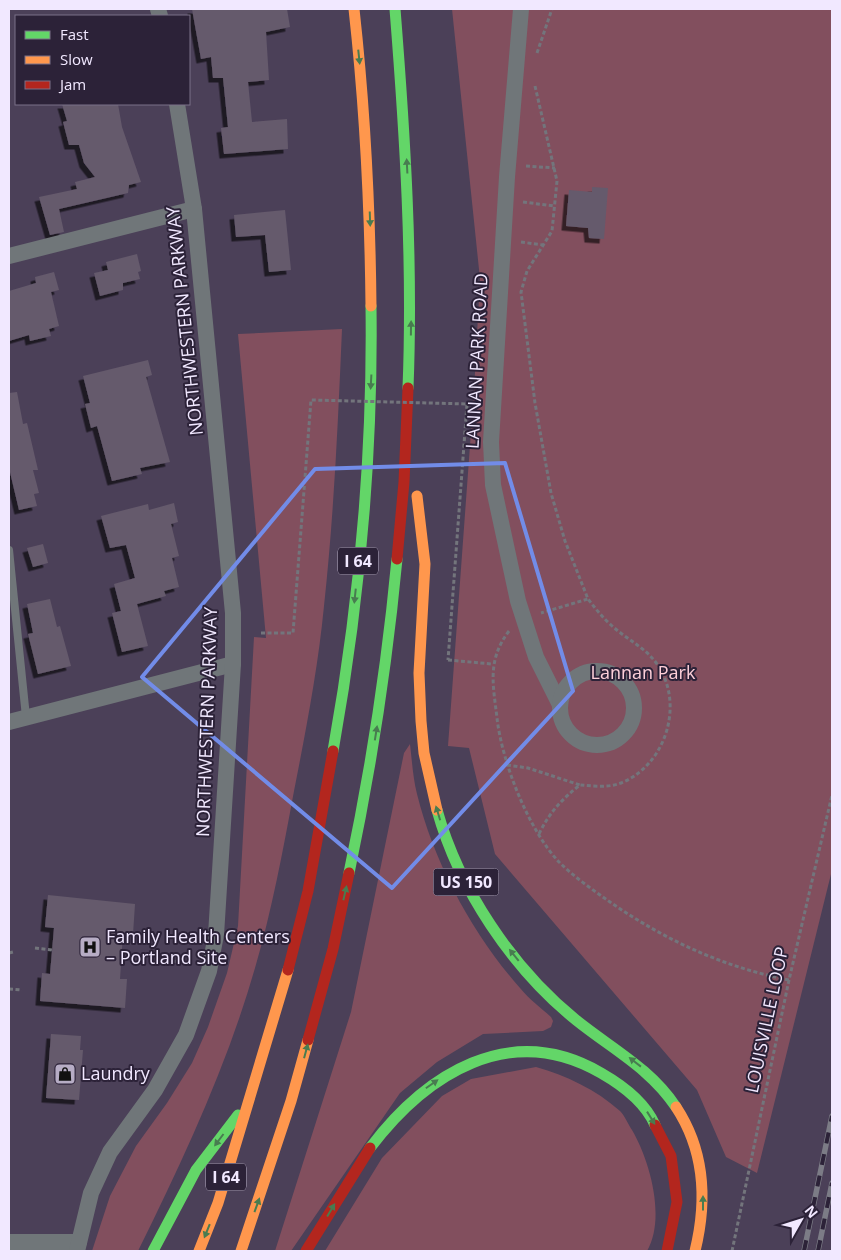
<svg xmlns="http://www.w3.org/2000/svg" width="841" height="1260" font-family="'Open Sans',sans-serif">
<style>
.green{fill:#824f5e}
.building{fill:#655a6c;filter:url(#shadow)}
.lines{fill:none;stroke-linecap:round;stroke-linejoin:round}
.path{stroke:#73757c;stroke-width:3;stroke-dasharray:4 2.5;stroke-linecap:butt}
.lane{stroke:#707679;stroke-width:8}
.street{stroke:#707679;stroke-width:16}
.fast{stroke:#63d668;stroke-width:11}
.slow{stroke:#ff974d;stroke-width:11}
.jam{stroke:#b3261e;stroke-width:11}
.rail-casing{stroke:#7c7c86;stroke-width:5.5}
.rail{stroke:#2c2238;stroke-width:4;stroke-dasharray:11;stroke-linecap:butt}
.path-bridge{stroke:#73757c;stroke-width:3;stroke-dasharray:4 2.5;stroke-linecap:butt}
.oneway{fill:#487c50}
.marked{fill:none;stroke:#728ce8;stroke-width:4;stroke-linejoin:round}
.labels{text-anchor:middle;stroke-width:4;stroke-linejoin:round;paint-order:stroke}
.shield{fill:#2c2238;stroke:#b6adc3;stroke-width:1}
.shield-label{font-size:16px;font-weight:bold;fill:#f1e8ff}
.street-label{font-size:18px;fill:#f1e8ff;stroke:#2c2238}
.park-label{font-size:18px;fill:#fdcfd9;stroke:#2c2238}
.poi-label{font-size:18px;fill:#f1e8ff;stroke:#2c2238;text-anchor:start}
</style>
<defs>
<filter id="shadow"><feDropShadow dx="-4.5" dy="4.5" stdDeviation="0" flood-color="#0009"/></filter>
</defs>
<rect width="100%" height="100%" fill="#4b4058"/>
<g class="green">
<polygon points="452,9 832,9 832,870 757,1173 726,1157 697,1090 495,854 469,748 448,746 474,391 480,279"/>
<path d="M342 329C338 422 334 514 324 606 318 668 306 730 294 791 283 850 272 910 255 968 227 1066 183 1160 138 1251H92L110 1196 136 1146 167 1103 192 1063 208 1027 227 973 238 926 254 637 266 638 238 334Z"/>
<path d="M410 744C412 761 413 778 417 794 434 863 473 935 520 988 529 999 541 1008 551 1017L553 1021 551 1027 543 1031 483 1034 437 1062 400 1093 291 1251H275L351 1012 404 753Z"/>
<path d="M536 1067C567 1076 595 1089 620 1111 625 1116 628 1124 632 1130 650 1161 666 1218 647 1251H325L382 1158 442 1096 471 1079Z"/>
</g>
<g class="building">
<polygon points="192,9 287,9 290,27 266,32 269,80 248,82 252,122 287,119 288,149 224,154 221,128 228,127 223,78 213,78 211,57 201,59"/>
<polygon points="62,104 118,104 122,127 141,182 129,185 128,193 59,209 64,232 50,235 39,197 77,189 75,182 95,177 84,163 79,145 69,145 63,122 67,121"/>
<polygon points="592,187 608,188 604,239 589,238 588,228 566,226 569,190 592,192"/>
<polygon points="285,210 291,270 269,272 265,235 236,237 234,215"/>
<polygon points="137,254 141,271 138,272 140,279 123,283 123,290 100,296 94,273 108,270 106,262"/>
<polygon points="54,272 59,290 51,292 59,326 49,329 51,336 30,341 29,335 9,341 9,291 36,283 35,277"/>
<polygon points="148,360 152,375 146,377 170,462 140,468 142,474 112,481 97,426 91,428 85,404 90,403 83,376"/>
<polygon points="17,392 23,424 27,423 38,470 33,470 39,493 34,494 37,506 19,510 9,468 9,393"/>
<polygon points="174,503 178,522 171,524 179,556 172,558 179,587 164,591 166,596 137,604 148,646 122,652 112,613 121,611 114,584 135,578 126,545 110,548 101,516 148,504 149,510"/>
<polygon points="43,544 48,563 33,567 27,548"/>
<polygon points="50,599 57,627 60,626 71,666 38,674 28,634 33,633 27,604"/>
<polygon points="48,895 135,904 133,934 123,933 120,979 127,979 125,1008 40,1001 42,973 50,974 54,928 45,927"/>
<polygon points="51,1034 81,1036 80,1050 83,1050 79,1100 46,1098"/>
</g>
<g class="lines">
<g class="path">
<polyline points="537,53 552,9"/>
<polyline points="535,86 557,181 552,231 527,271 521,292 535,403 551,493 565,541 588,599 541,613"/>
<polyline points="526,166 555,168"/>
<polyline points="523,202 554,206"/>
<polyline points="521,242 543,245"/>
<path d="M509 631C487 660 493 684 497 718 502 762 528 829 559 862 574 877 593 890 610 902 665 940 723 967 789 980"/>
<polyline points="448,660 492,664"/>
<polyline points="507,765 528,768 580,785"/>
<path d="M539 834C549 813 562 799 580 785 593 786 608 788 621 783 666 765 685 704 657 664 645 647 626 639 611 625 602 617 595 608 588 599"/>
<polyline points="35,948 52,950"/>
<polyline points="9,953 13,952"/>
<polyline points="165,961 185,962"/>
<polyline points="9,989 22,990"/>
<polyline points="732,1251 789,980 832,795"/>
</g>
<polyline class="lane" points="9,550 26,717"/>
<g class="street">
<polyline points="158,9 160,16"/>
<polyline points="521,9 507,177 491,442 493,485 518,601 536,657 560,705"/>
<polyline points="9,256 194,209"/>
<circle cx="597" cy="708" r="37"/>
<polyline points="9,722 233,664"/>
<polyline points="9,1242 79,1242"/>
<polyline points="77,1251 91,1193 110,1152 155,1090 186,1035 209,971 216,935 233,664 233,613 194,209 177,104"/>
</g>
<g class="fast">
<path d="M395 9C405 135 413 261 408 388"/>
<path d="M333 751C359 606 373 454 371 306"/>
<path d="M437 810C459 889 512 968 576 1020 612 1049 650 1068 676 1107"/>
<path d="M349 873C371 769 387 665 397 559"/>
<path d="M370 1148C426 1074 510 1020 601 1073 622 1085 645 1102 655 1125"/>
<polyline points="153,1251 196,1170 238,1115"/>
</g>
<g class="slow">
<path d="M354 9C365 108 370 207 371 306"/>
<polyline points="417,496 425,564 419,673 421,721 424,753 437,810"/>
<path d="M676 1107C705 1151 707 1202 695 1251"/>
<polyline points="199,1251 218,1203 288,970"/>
<polyline points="241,1251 291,1101 308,1040"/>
</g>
<g class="jam">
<polyline points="397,559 404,482 408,388"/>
<polyline points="288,970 308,891 333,751"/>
<polyline points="308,1040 333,949 349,873"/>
<polyline points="655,1125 671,1156 677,1202 667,1251"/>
<polyline points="306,1251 370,1148"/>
</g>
<g class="rail-casing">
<g id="rail">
<polyline points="804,1251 832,1116"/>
<polyline points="818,1251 832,1183"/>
</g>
</g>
<use href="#rail" class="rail"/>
<polyline class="path-bridge" points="261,633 293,633 311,400 467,404 448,660"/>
</g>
<defs><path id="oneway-solid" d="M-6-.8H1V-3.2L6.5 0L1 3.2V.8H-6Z" transform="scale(1.25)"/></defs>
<g class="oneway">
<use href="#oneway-solid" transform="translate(359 57) rotate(84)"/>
<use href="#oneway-solid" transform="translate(407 166) rotate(-93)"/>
<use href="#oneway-solid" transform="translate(370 219) rotate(88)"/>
<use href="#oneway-solid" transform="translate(411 328) rotate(-89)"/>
<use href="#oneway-solid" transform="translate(371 382) rotate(93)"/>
<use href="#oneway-solid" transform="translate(355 596) rotate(96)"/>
<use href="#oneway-solid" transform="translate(376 733) rotate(-81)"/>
<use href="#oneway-solid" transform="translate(438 813) rotate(-107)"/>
<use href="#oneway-solid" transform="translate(345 893) rotate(-77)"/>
<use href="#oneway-solid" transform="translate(514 955) rotate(-129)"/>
<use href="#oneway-solid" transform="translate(306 1051) rotate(-75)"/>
<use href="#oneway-solid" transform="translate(635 1062) rotate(-142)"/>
<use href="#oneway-solid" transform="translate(432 1084) rotate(-35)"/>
<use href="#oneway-solid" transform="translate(651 1118) rotate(58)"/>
<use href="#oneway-solid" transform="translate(219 1140) rotate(127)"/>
<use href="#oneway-solid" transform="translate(703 1203) rotate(-90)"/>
<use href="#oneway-solid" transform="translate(257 1205) rotate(-70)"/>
<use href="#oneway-solid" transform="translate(331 1210) rotate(-59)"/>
<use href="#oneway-solid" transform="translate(207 1231) rotate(112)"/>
</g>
<path class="marked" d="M505 463 573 691 392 888 142 677 315 469Z"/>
<defs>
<g id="hospital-square" transform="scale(1.125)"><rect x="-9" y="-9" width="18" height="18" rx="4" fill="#b7adc5" stroke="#2c2238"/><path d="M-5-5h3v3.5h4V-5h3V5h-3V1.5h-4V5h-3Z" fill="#111"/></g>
<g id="shop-square" transform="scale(1.125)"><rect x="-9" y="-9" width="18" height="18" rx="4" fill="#b7adc5" stroke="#2c2238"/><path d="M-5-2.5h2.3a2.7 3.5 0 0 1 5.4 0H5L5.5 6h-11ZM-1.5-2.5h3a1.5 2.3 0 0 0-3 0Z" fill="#111"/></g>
</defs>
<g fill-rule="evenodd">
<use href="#hospital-square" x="90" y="947"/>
<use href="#shop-square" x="65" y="1074"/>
</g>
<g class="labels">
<g class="shield">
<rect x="338" y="547.5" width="40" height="27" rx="4"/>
<rect x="433.5" y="868.5" width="65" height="27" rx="4"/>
<rect x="206" y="1163.5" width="40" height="27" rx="4"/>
</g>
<g class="shield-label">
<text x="358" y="567">I 64</text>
<text x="466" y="888">US 150</text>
<text x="226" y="1183">I 64</text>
</g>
<g class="street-label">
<text transform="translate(185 321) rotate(-96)" y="6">NORTHWESTERN PARKWAY</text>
<text transform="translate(477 361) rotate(-87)" y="6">LANNAN PARK ROAD</text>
<text transform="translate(207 722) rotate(-88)" y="6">NORTHWESTERN PARKWAY</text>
<text transform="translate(767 1020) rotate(-78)" y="6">LOUISVILLE LOOP</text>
</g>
<g class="park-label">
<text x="643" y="679">Lannan Park</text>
</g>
<g class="poi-label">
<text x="106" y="943">Family Health Centers<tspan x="106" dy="21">– Portland Site</tspan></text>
<text x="81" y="1080">Laundry</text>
</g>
</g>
<rect width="841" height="1260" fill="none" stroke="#f1e8ff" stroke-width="20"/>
<rect x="15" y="15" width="175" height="90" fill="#2c2238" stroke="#7b7188"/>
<rect x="25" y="31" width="25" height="8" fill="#63d668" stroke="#7b7188"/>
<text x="60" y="40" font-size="15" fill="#f1e8ff">Fast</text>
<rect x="25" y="56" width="25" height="8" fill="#ff974d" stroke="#7b7188"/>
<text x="60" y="65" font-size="15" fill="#f1e8ff">Slow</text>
<rect x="25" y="81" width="25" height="8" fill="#b3261e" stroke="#7b7188"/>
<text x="60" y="90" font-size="15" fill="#f1e8ff">Jam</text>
<g transform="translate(801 1220) rotate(51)" stroke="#2c2238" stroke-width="4" paint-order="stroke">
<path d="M0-4L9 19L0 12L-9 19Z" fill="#f1e8ff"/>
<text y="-8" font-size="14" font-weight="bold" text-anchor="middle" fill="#f1e8ff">N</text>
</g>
</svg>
